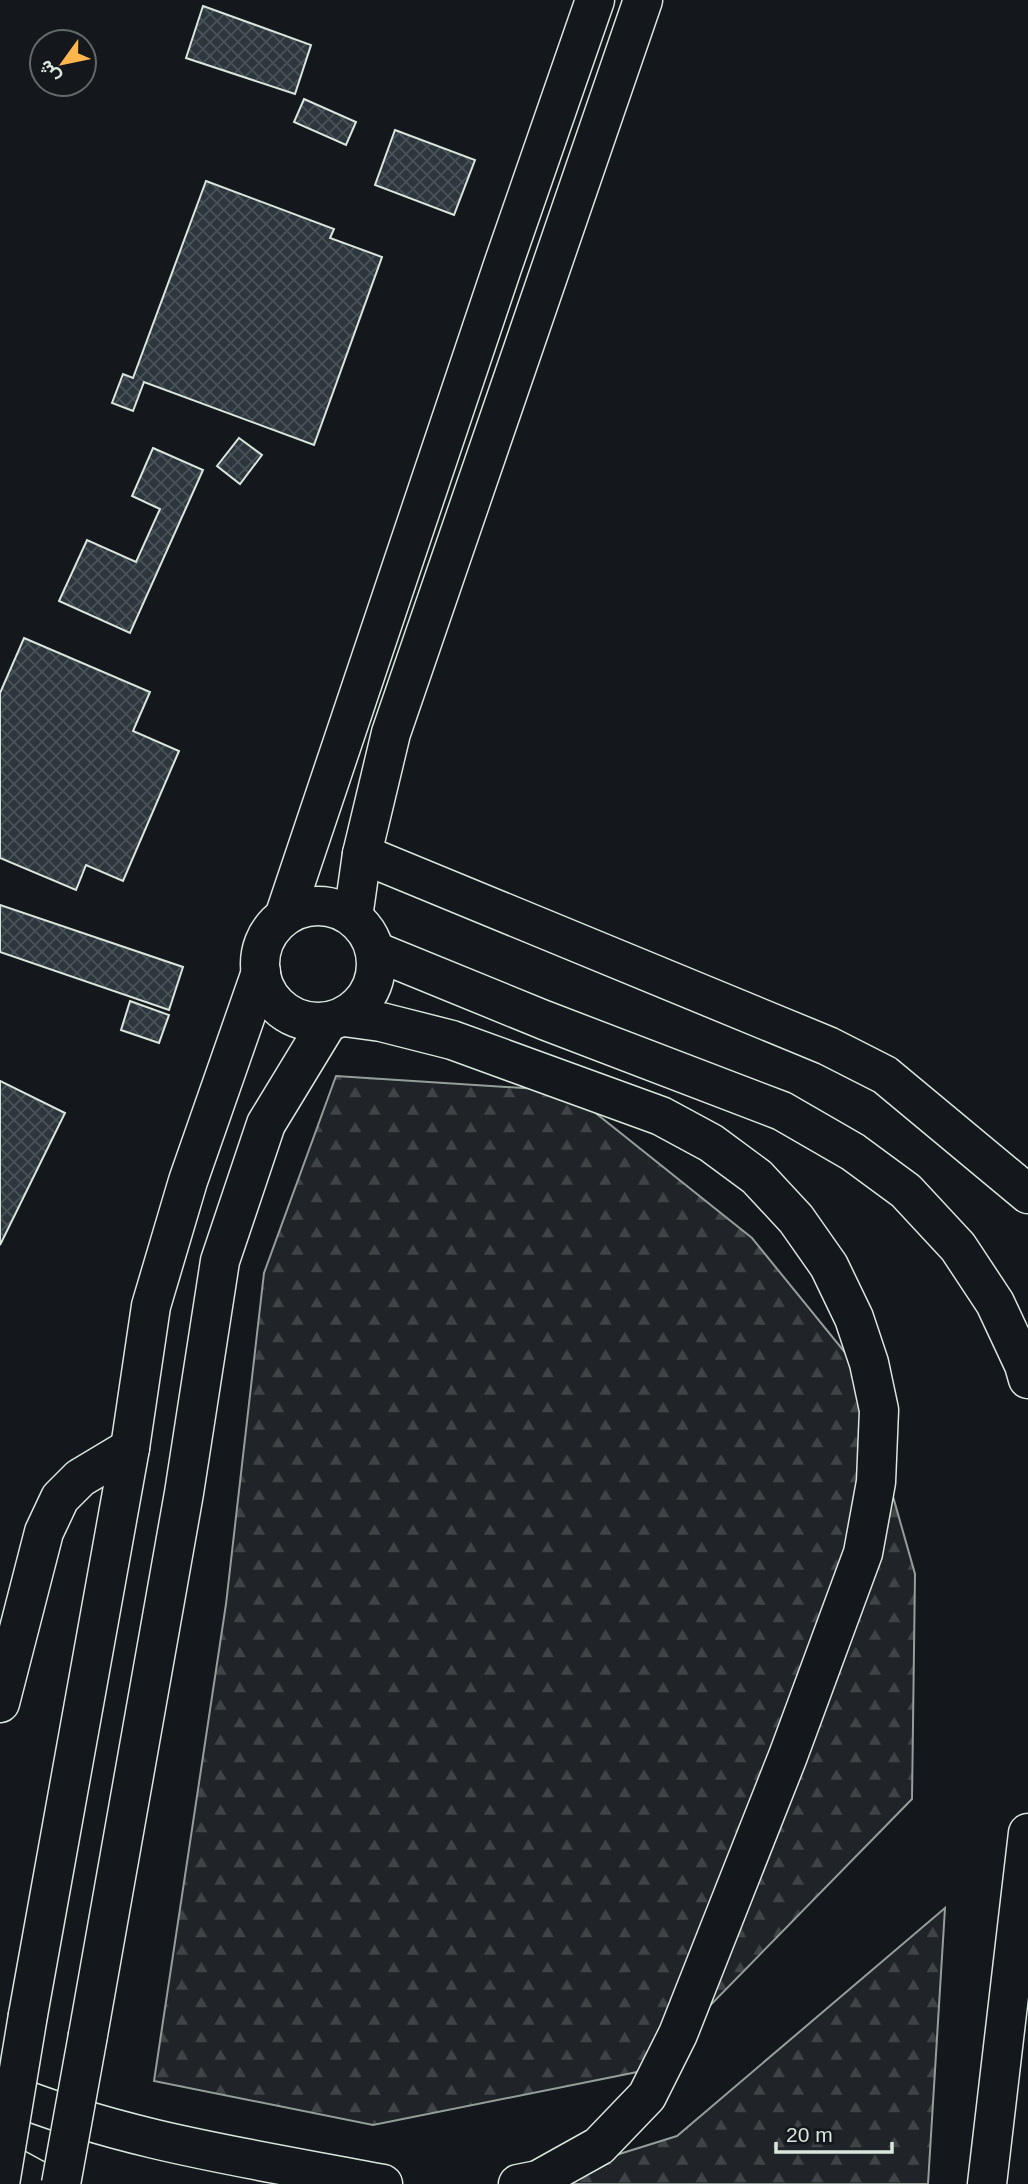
<svg xmlns="http://www.w3.org/2000/svg" width="1028" height="2184" font-family="Helvetica,Vazirmatn,sans-serif">
<style>
.forest{fill:url(#forest-firs);stroke:#939e99;stroke-width:2}
.building{fill:url(#building-cross-hatch);stroke:#d8e6dc;stroke-width:2}
.lines{fill:none;stroke-linecap:round;stroke-linejoin:round}
.minor-casing{stroke:#d8e6dc;stroke-width:41}
.major-casing{stroke:#d8e6dc;stroke-width:41}
.highway-casing{stroke:#d8e6dc;stroke-width:41}
.minor{stroke:#14181c;stroke-width:38}
.major{stroke:#14181c;stroke-width:38}
.highway{stroke:#14181c;stroke-width:38}
.major-bridge-casing{stroke:#d8e6dc;stroke-width:41;stroke-linecap:butt}
.major-bridge{stroke:#14181c;stroke-width:38}
</style>
<defs>
<pattern id="forest-firs" width="22" height="20" patternUnits="userSpaceOnUse" patternTransform="scale(1.75)"><rect width="22" height="20" fill="#202428"/><path d="M5 1l3.5 6h-7zM16 11l3.5 6h-7z" fill="#404447"/></pattern>
<pattern id="building-cross-hatch" width="8" height="8" patternUnits="userSpaceOnUse" patternTransform="scale(1.75)"><rect width="8" height="8" fill="#2c363c"/><path d="M0 0l8 8M0 8l8-8" fill="none" stroke="#4a5358"/></pattern>
</defs>
<rect width="100%" height="100%" fill="#14181c"/>
<g class="forest">
<polygon points="336,1076 568,1091 752,1238 856,1366 915,1574 912,1799 647,2070 373,2125 154,2081 226,1604 264,1273"/>
<polygon points="945,1908 928,2184 523,2184 677,2136"/>
</g>
<g class="building">
<polygon points="203,6 311,45 295,94 186,58"/>
<polygon points="304,99 356,122 346,145 294,122"/>
<polygon points="395,130 475,160 454,215 375,185"/>
<polygon points="206,181 334,229 330,238 382,257 314,445 144,382 133,411 112,403 123,374 133,378"/>
<polygon points="239,438 262,455 240,484 217,466"/>
<polygon points="153,448 203,470 130,633 59,601 87,540 136,562 160,509 132,496"/>
<polygon points="24,638 150,692 133,731 179,751 123,881 86,865 76,890 0,858 0,693"/>
<polygon points="0,905 183,967 169,1010 0,952"/>
<polygon points="130,1001 169,1015 159,1043 121,1030"/>
<polygon points="0,1081 65,1113 0,1245"/>
</g>
<g class="lines">
<g class="minor-casing">
<g id="minor">
<polyline points="362,854 828,1046 885,1075 1028,1194"/>
<polyline points="0,1703 44,1532 60,1498 80,1478 130,1448"/>
</g>
</g>
<g class="major-casing">
<g id="major">
<circle cx="318" cy="964" r="58"/>
<polyline points="284,917 502,268 595,0"/>
<polyline points="353,917 362,854 391,733 643,0"/>
<polyline points="28,2015 130,1448 151,1306 188,1181 261,972"/>
<polyline points="88,2035 184,1493 220,1261 266,1124 328,1022"/>
</g>
</g>
<g class="highway-casing">
<g id="highway">
<polyline points="375,951 544,1020 782,1111 853,1152 906,1191 958,1247 995,1303 1024,1365 1028,1379"/>
<polyline points="344,1017 381,1022 452,1040 661,1116 711,1143 757,1177 796,1219 829,1266 854,1318 869,1363 879,1410 876,1482 863,1553 788,1756 678,2034 647,2096 599,2146 538,2180 518,2184"/>
<path d="M0 2090C122 2141 254 2159 383 2184"/>
<polyline points="0,2160 44,2184"/>
<polyline points="987,2184 1028,1833"/>
</g>
</g>
<use href="#minor" class="minor"/>
<use href="#major" class="major"/>
<use href="#highway" class="highway"/>
<g class="major-bridge-casing">
<g id="major-bridge">
<polyline points="0,2184 28,2015"/>
<polyline points="61,2184 88,2035"/>
</g>
</g>
<use href="#major-bridge" class="major-bridge"/>
</g>
<g transform="translate(63 63) rotate(237)"><circle r="33" fill="#14181c" stroke="#626a69" stroke-width="2"/>
<path d="M0-5L12 26L0 18L-12 26Z" fill="#ffb74d"/>
<text y="-10" font-size="19" font-weight="bold" text-anchor="middle" fill="#d8e6dc">ش</text>
</g>
<path d="M776 2142v10h116v-10" fill="none" stroke="#d8e6dc" stroke-width="3.5"/>
<text x="786" y="2142" font-size="21" fill="#d8e6dc" stroke="#14181c" stroke-width="5" paint-order="stroke">20 m</text>
</svg>
